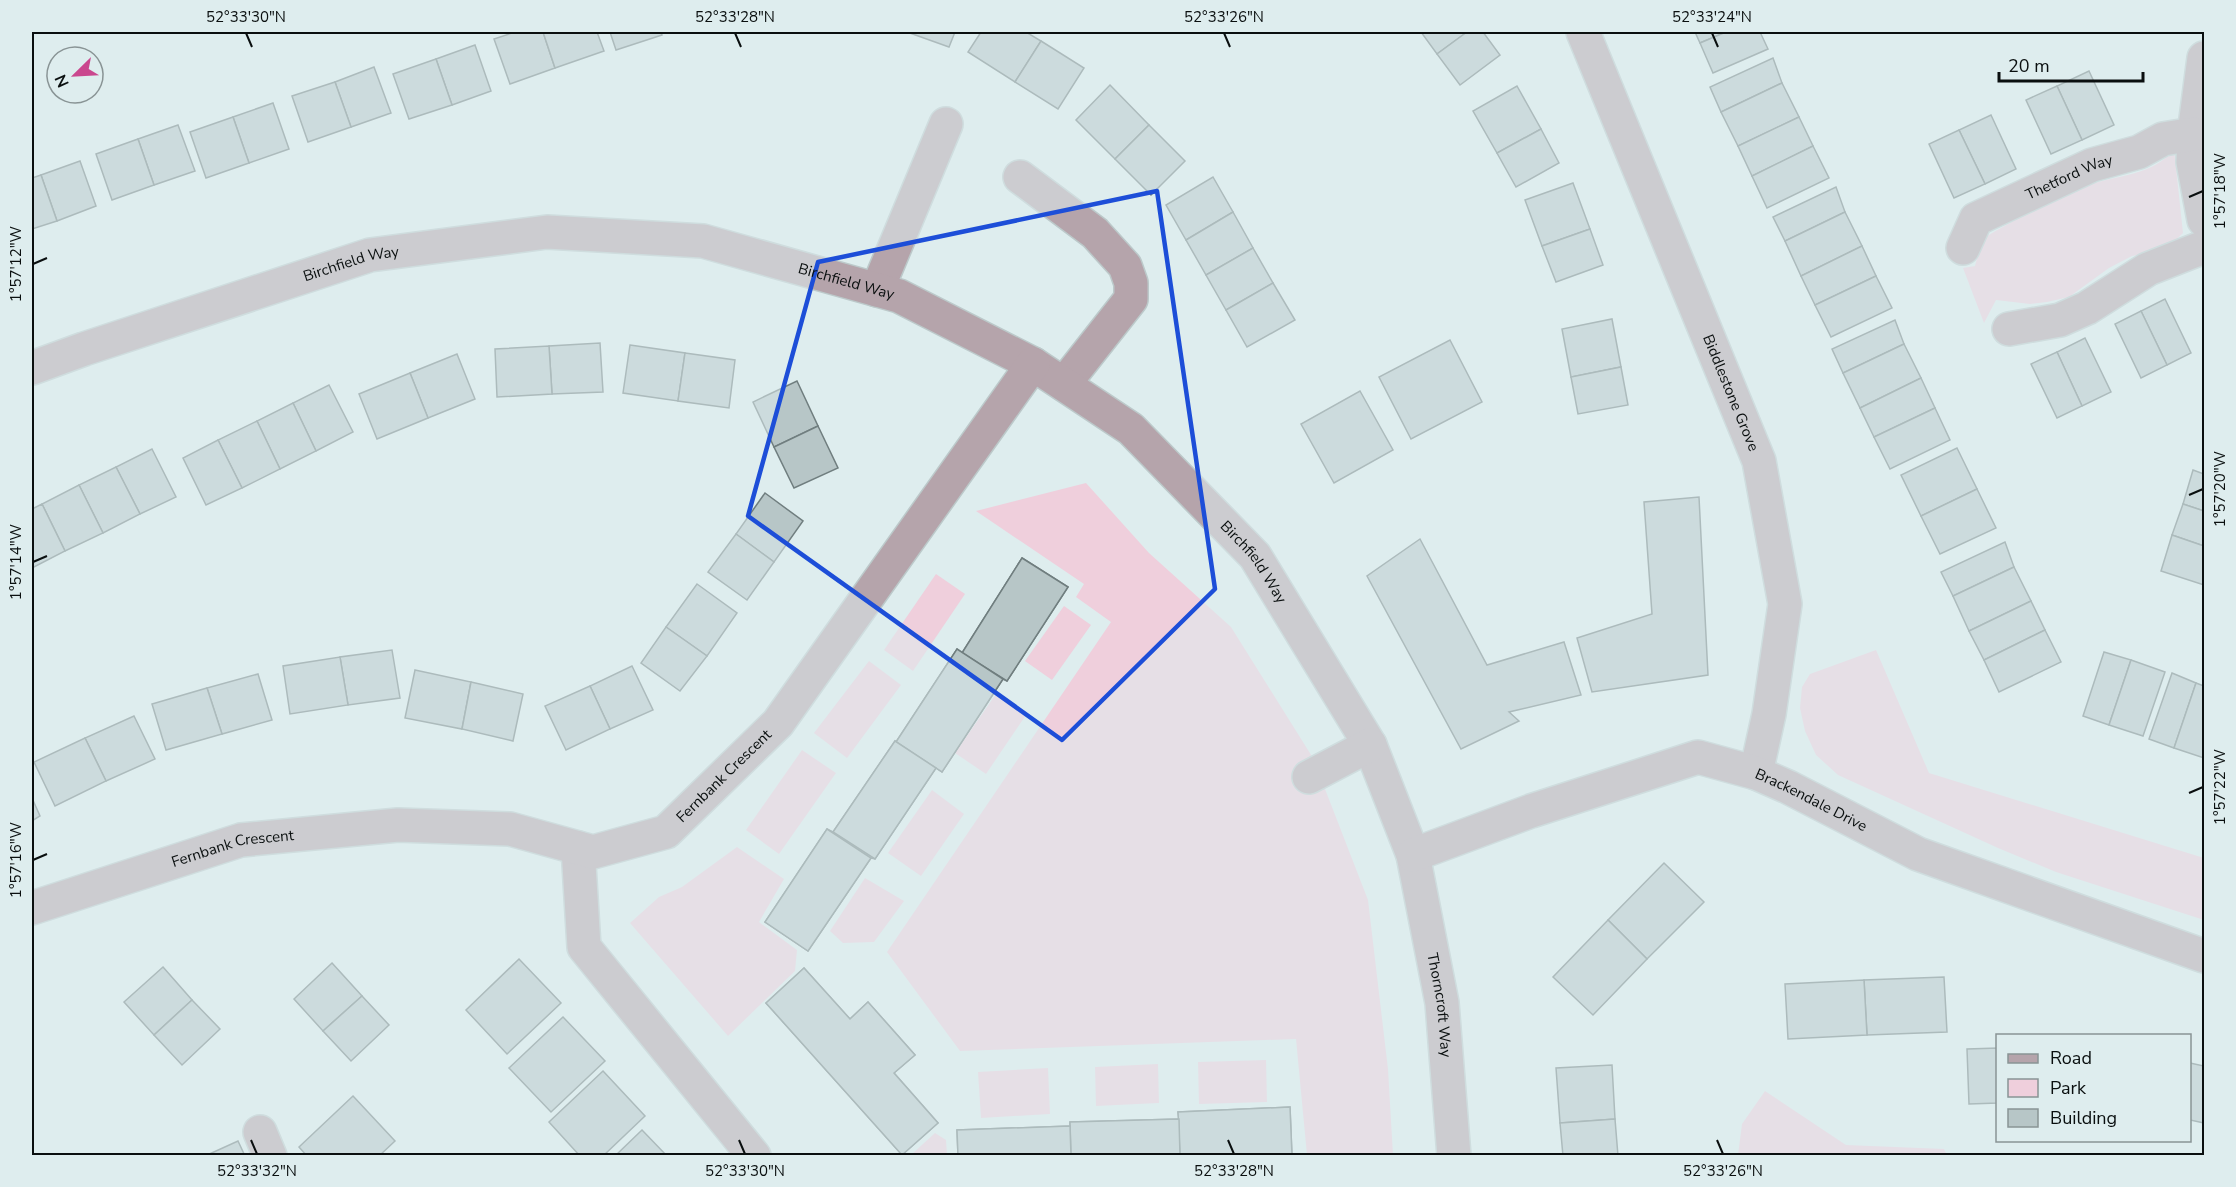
<svg xmlns="http://www.w3.org/2000/svg" width="2236" height="1187" font-family="'Nunito Sans',sans-serif">
<style>
.green{fill:#efcfdc}
.building{fill:#b7c6c7;stroke:#707e7f;stroke-width:1.5}
.lines{fill:none;stroke-linecap:round;stroke-linejoin:round}
.minor-casing{stroke:#bcc9ca;stroke-width:36}
.minor{stroke:#b5a4ab;stroke-width:33}
.marked{fill:none;stroke:#1d4ed8;stroke-width:4.5;stroke-linejoin:round}
.ticks{fill:none;stroke:#0a0f0f;stroke-width:2}
.labels{text-anchor:middle;stroke-width:4.5;stroke-linejoin:round;paint-order:stroke}
.street-label{font-size:15px;fill:#0a0f0f;stroke:#deedee}
.neatline{fill:none;stroke:#0a0f0f;stroke-width:2}
.ticks-label{font-size:15px;text-anchor:middle;fill:#0a0f0f}
</style>
<rect width="100%" height="100%" fill="#deedee"/>
<g class="green">
<path d="M2174 149 2183 233 2164 251 2132 256 2109 268 2069 297 2047 302 2030 304 1996 300 1984 323 1963 268 1975 266 1982 239C2015 219 2051 200 2087 186 2117 174 2152 177 2174 149Z"/>
<polygon points="1086,483 1149,553 1231,627 1313,758 1368,900 1388,1069 1393,1155 1307,1155 1296,1039 960,1051 887,952 1111,622 1076,597 1084,584 976,511"/>
<polygon points="936,574 965,594 913,671 884,650"/>
<polygon points="1064,606 1091,625 1052,680 1025,661"/>
<polygon points="1876,650 1929,773 2204,858 2204,920 2056,872 1998,848 1838,775 1816,755 1805,731 1800,708 1802,687 1810,674"/>
<polygon points="869,661 901,685 847,758 814,733"/>
<polygon points="996,694 1026,715 986,774 955,753"/>
<polygon points="802,750 836,773 779,854 746,830"/>
<polygon points="932,790 964,814 921,876 888,853"/>
<polygon points="737,847 784,879 759,922 797,950 795,971 728,1036 630,923 659,897 682,887"/>
<polygon points="865,878 904,901 874,942 843,943 830,931"/>
<polygon points="1266,1060 1267,1102 1199,1104 1198,1062"/>
<polygon points="1158,1064 1159,1103 1096,1106 1095,1067"/>
<polygon points="1048,1068 1050,1114 981,1118 978,1072"/>
<polygon points="1765,1091 1846,1145 1944,1149 1947,1155 1738,1155 1742,1124"/>
<polygon points="935,1133 946,1140 947,1155 911,1155"/>
</g>
<g class="building">
<polygon points="515,32 543,32 555,68 510,84 494,39"/>
<polygon points="543,32 597,32 604,51 555,68"/>
<polygon points="610,32 661,32 662,35 616,50"/>
<polygon points="907,32 955,32 949,47"/>
<polygon points="981,32 1026,32 1041,41 1015,82 968,52"/>
<polygon points="1421,32 1467,32 1437,54"/>
<polygon points="1467,32 1483,32 1500,55 1460,85 1437,54"/>
<polygon points="1695,32 1726,32 1700,43"/>
<polygon points="1726,32 1760,32 1768,49 1713,73 1700,43"/>
<polygon points="1041,41 1084,68 1058,109 1015,82"/>
<polygon points="475,45 491,91 452,105 436,59"/>
<polygon points="1773,58 1782,83 1721,112 1710,87"/>
<polygon points="436,59 452,105 409,119 393,74"/>
<polygon points="374,67 391,113 351,127 335,82"/>
<polygon points="2089,71 2114,125 2082,140 2057,86"/>
<polygon points="335,82 351,127 308,142 292,96"/>
<polygon points="1782,83 1799,117 1738,146 1721,112"/>
<polygon points="1110,85 1149,125 1115,159 1076,120"/>
<polygon points="1517,86 1541,129 1497,153 1473,111"/>
<polygon points="2057,86 2082,140 2051,154 2026,100"/>
<polygon points="273,103 289,149 249,163 233,117"/>
<polygon points="1991,115 2016,169 1985,184 1959,130"/>
<polygon points="233,117 249,163 206,178 190,132"/>
<polygon points="1799,117 1813,146 1752,176 1738,146"/>
<polygon points="178,125 195,171 154,185 138,139"/>
<polygon points="1149,125 1185,161 1151,195 1115,159"/>
<polygon points="1541,129 1559,163 1516,187 1497,153"/>
<polygon points="1959,130 1985,184 1954,198 1929,144"/>
<polygon points="138,139 154,185 112,200 96,154"/>
<polygon points="1813,146 1829,178 1767,208 1752,176"/>
<polygon points="80,161 96,206 57,221 41,175"/>
<polygon points="41,175 57,221 32,229 32,178"/>
<polygon points="1213,177 1233,212 1186,240 1166,205"/>
<polygon points="1573,183 1590,229 1542,246 1525,200"/>
<polygon points="1836,187 1845,212 1785,241 1773,217"/>
<polygon points="1233,212 1253,248 1206,275 1186,240"/>
<polygon points="1845,212 1862,246 1801,276 1785,241"/>
<polygon points="1590,229 1603,265 1556,282 1542,246"/>
<polygon points="1862,246 1876,276 1815,305 1801,276"/>
<polygon points="1253,248 1273,283 1226,310 1206,275"/>
<polygon points="1876,276 1892,308 1831,337 1815,305"/>
<polygon points="1273,283 1295,320 1247,347 1226,310"/>
<polygon points="2165,299 2191,353 2167,365 2141,311"/>
<polygon points="2141,311 2167,365 2141,378 2115,324"/>
<polygon points="1612,319 1621,367 1571,377 1562,329"/>
<polygon points="1895,320 1904,344 1843,373 1832,349"/>
<polygon points="2085,338 2111,392 2082,406 2057,352"/>
<polygon points="1450,340 1482,402 1411,439 1379,377"/>
<polygon points="600,343 603,392 552,394 549,346"/>
<polygon points="1904,344 1921,378 1860,408 1843,373"/>
<polygon points="630,345 685,353 678,401 623,393"/>
<polygon points="549,346 552,394 497,397 495,349"/>
<polygon points="2057,352 2082,406 2057,418 2031,364"/>
<polygon points="685,353 735,360 729,408 678,401"/>
<polygon points="457,354 475,399 428,418 410,373"/>
<polygon points="1621,367 1628,405 1578,414 1571,377"/>
<polygon points="410,373 428,418 377,439 359,394"/>
<polygon points="1921,378 1935,408 1874,437 1860,408"/>
<polygon points="797,381 818,426 774,447 753,402"/>
<polygon points="329,385 353,432 316,451 293,403"/>
<polygon points="1360,391 1393,450 1334,483 1301,424"/>
<polygon points="293,403 316,451 280,469 257,421"/>
<polygon points="1935,408 1950,440 1890,469 1874,437"/>
<polygon points="257,421 280,469 242,488 218,440"/>
<polygon points="818,426 838,468 794,488 774,447"/>
<polygon points="218,440 242,488 206,505 183,458"/>
<polygon points="1957,448 1977,489 1921,516 1901,475"/>
<polygon points="152,449 176,497 140,514 116,467"/>
<polygon points="116,467 140,514 103,533 79,485"/>
<polygon points="2193,470 2204,474 2204,511 2183,504"/>
<polygon points="79,485 103,533 65,551 42,504"/>
<polygon points="1977,489 1996,528 1940,554 1921,516"/>
<polygon points="765,493 803,521 774,562 736,534"/>
<polygon points="1699,497 1708,675 1592,692 1577,638 1652,614 1644,502"/>
<polygon points="42,504 65,551 32,568 32,509"/>
<polygon points="2183,504 2204,511 2204,546 2172,535"/>
<polygon points="736,534 774,562 747,600 708,572"/>
<polygon points="2172,535 2204,546 2204,585 2161,571"/>
<polygon points="1420,539 1487,665 1564,642 1581,695 1509,712 1519,721 1461,749 1367,576"/>
<polygon points="2005,542 2014,567 1953,596 1941,572"/>
<polygon points="1022,558 1068,587 1007,681 1003,679 942,772 936,768 875,859 871,858 808,951 765,922 827,829 833,832 895,741 896,742 957,649 962,653"/>
<polygon points="1022,558 1068,587 1007,681 962,653"/>
<polygon points="2014,567 2031,601 1969,631 1953,596"/>
<polygon points="697,584 737,613 707,656 666,627"/>
<polygon points="2031,601 2045,630 1984,660 1969,631"/>
<polygon points="666,627 707,656 680,691 641,663"/>
<polygon points="2045,630 2061,662 1999,692 1984,660"/>
<polygon points="957,649 1003,679 942,772 896,742"/>
<polygon points="392,650 400,698 348,705 340,657"/>
<polygon points="2104,652 2131,660 2109,725 2083,716"/>
<polygon points="340,657 348,705 290,714 283,666"/>
<polygon points="2131,660 2165,672 2143,736 2109,725"/>
<polygon points="632,666 653,710 610,729 590,686"/>
<polygon points="415,670 471,682 462,729 405,718"/>
<polygon points="2172,673 2196,683 2174,748 2149,739"/>
<polygon points="258,674 272,720 222,734 207,688"/>
<polygon points="471,682 523,694 513,741 462,729"/>
<polygon points="2196,683 2204,686 2204,758 2174,748"/>
<polygon points="590,686 610,729 566,750 545,706"/>
<polygon points="207,688 222,734 166,750 152,704"/>
<polygon points="134,716 155,759 106,781 85,738"/>
<polygon points="85,738 106,781 55,806 34,762"/>
<polygon points="895,741 936,768 875,859 833,832"/>
<polygon points="32,798 40,816 32,821"/>
<polygon points="827,829 871,858 808,951 765,922"/>
<polygon points="1664,863 1704,902 1647,959 1608,920"/>
<polygon points="1608,920 1647,959 1593,1015 1553,977"/>
<polygon points="519,959 561,1003 507,1054 466,1010"/>
<polygon points="332,963 362,996 323,1031 294,999"/>
<polygon points="163,967 192,1000 154,1035 124,1002"/>
<polygon points="804,968 850,1019 868,1002 915,1055 894,1073 938,1123 902,1155 766,1003"/>
<polygon points="804,968 850,1019 868,1002 915,1055 894,1073 938,1123 902,1155 766,1003"/>
<polygon points="1944,977 1947,1032 1867,1035 1864,980"/>
<polygon points="1864,980 1867,1035 1788,1039 1785,984"/>
<polygon points="362,996 389,1025 351,1061 323,1031"/>
<polygon points="192,1000 220,1029 182,1065 154,1035"/>
<polygon points="563,1017 605,1061 551,1112 509,1068"/>
<polygon points="1998,1048 1998,1103 1969,1104 1967,1049"/>
<polygon points="2190,1063 2204,1066 2204,1123 2190,1120"/>
<polygon points="1612,1065 1615,1119 1560,1123 1556,1068"/>
<polygon points="603,1071 645,1116 603,1156 580,1156 549,1122"/>
<polygon points="353,1096 395,1141 379,1156 307,1156 299,1147"/>
<polygon points="1290,1107 1292,1156 958,1156 957,1130 1070,1126 1070,1122 1179,1119 1178,1112"/>
<polygon points="1290,1107 1292,1156 1180,1156 1178,1112"/>
<polygon points="1179,1119 1180,1156 1071,1156 1070,1122"/>
<polygon points="1615,1119 1618,1156 1563,1156 1560,1123"/>
<polygon points="1070,1126 1071,1156 958,1156 957,1130"/>
<polygon points="642,1130 667,1156 615,1156"/>
<polygon points="238,1141 245,1156 205,1156"/>
</g>
<g class="lines">
<g class="minor-casing">
<g id="minor">
<path id="s1" d="M1583 32 1759 461 1785 604 1769 714 1756 773"/>
<polyline points="2204,58 2194,134 2193,162 2204,220"/>
<polyline points="1020,177 1095,233 1125,266 1131,283 1131,299 1064,384"/>
<path id="s2" d="M1963 248 1976 219 2092 165 2139 152 2163 139 2194 134"/>
<polyline points="877,290 946,124"/>
<polyline points="2009,329 2060,320 2087,308 2148,269 2204,247"/>
<path id="s3" d="M32 368 84 349 370 255 547 232 703 241 899 296 1033 364 1131 429 1255 556 1370 745 1413 855 1442 1003 1454 1156"/>
<polyline points="1309,777 1370,745"/>
<polyline points="578,848 584,947 754,1156"/>
<path id="s4" d="M1413 855 1531 811 1698 757 1756 773 1788 787 1918 854 2204 956"/>
<path id="s5" d="M32 908 241 840 398 825 510 829 593 852 666 832 778 723 1033 364"/>
<polyline points="260,1132 270,1156"/>
</g>
</g>
<use href="#minor" class="minor"/>
</g>
<path d="M0 0H2236V1187H0ZM1157 191 1215 589 1062 740 748 516 818 262Z" fill="#deedee" fill-opacity=".55" fill-rule="evenodd"/>
<path class="marked" d="M1157 191 1215 589 1062 740 748 516 818 262Z"/>
<path class="ticks" d="M246 33 252 47M735 33 741 47M1224 33 1230 47M1712 33 1718 47M2189 197 2203 191M33 264 47 258M2189 495 2203 489M33 562 47 556M2189 793 2203 787M33 860 47 854M251 1140 257 1154M739 1140 745 1154M1228 1140 1234 1154M1717 1140 1723 1154"/>
<g class="labels">
<g class="street-label">
<text dy="5" stroke="none"><textPath href="#s2" startOffset="134">Thetford Way</textPath></text>
<text dy="5" stroke="none"><textPath href="#s3" startOffset="336">Birchfield Way</textPath></text>
<text dy="5" stroke="none"><textPath href="#s3" startOffset="840">Birchfield Way</textPath></text>
<text dy="5" stroke="none"><textPath href="#s1" startOffset="390">Biddlestone Grove</textPath></text>
<text dy="5" stroke="none"><textPath href="#s3" startOffset="1344">Birchfield Way</textPath></text>
<text dy="5" stroke="none"><textPath href="#s5" startOffset="732">Fernbank Crescent</textPath></text>
<text dy="5" stroke="none"><textPath href="#s4" startOffset="423">Brackendale Drive</textPath></text>
<text dy="5" stroke="none"><textPath href="#s5" startOffset="210">Fernbank Crescent</textPath></text>
<text dy="5" stroke="none"><textPath href="#s3" startOffset="1832">Thorncroft Way</textPath></text>
</g>
</g>
<rect width="2236" height="1187" fill="none" stroke="#deedee" stroke-width="66"/>
<rect x="1996" y="1034" width="195" height="108" fill="#deedee" stroke="#899495" stroke-width="1.5"/>
<rect x="2008" y="1054" width="30" height="9" fill="#b5a4ab" stroke="#899495" stroke-width="1.5"/>
<text x="2050" y="1064" font-size="18" fill="#0a0f0f">Road</text>
<rect x="2008" y="1079" width="30" height="18" fill="#efcfdc" stroke="#899495" stroke-width="1.5"/>
<text x="2050" y="1094" font-size="18" fill="#0a0f0f">Park</text>
<rect x="2008" y="1109" width="30" height="18" fill="#b7c6c7" stroke="#899495" stroke-width="1.5"/>
<text x="2050" y="1124" font-size="18" fill="#0a0f0f">Building</text>
<g transform="translate(75 75) rotate(246)"><circle r="28" fill="#deedee" stroke="#899495" stroke-width="1.5"/>
<path d="M0-4.5L10 22L0 15L-10 22Z" fill="#ca478e"/>
<text y="-9" font-size="16" font-weight="bold" text-anchor="middle" fill="#0a0f0f">N</text>
</g>
<path d="M1999 72v9h144v-9" fill="none" stroke="#0a0f0f" stroke-width="3"/>
<text x="2008" y="72" font-size="18" fill="#0a0f0f" stroke="#deedee" stroke-width="4.5" paint-order="stroke">20 m</text>
<rect x="33" y="33" width="2170" height="1121" class="neatline"/>
<g class="ticks-label">
<text x="246" y="22">52°33'30"N</text>
<text x="735" y="22">52°33'28"N</text>
<text x="1224" y="22">52°33'26"N</text>
<text x="1712" y="22">52°33'24"N</text>
<text transform="translate(2220 191) rotate(-90)" y="5">1°57'18"W</text>
<text transform="translate(16 264) rotate(-90)" y="5">1°57'12"W</text>
<text transform="translate(2220 489) rotate(-90)" y="5">1°57'20"W</text>
<text transform="translate(16 562) rotate(-90)" y="5">1°57'14"W</text>
<text transform="translate(2220 787) rotate(-90)" y="5">1°57'22"W</text>
<text transform="translate(16 860) rotate(-90)" y="5">1°57'16"W</text>
<text x="257" y="1176">52°33'32"N</text>
<text x="745" y="1176">52°33'30"N</text>
<text x="1234" y="1176">52°33'28"N</text>
<text x="1723" y="1176">52°33'26"N</text>
</g>
</svg>
